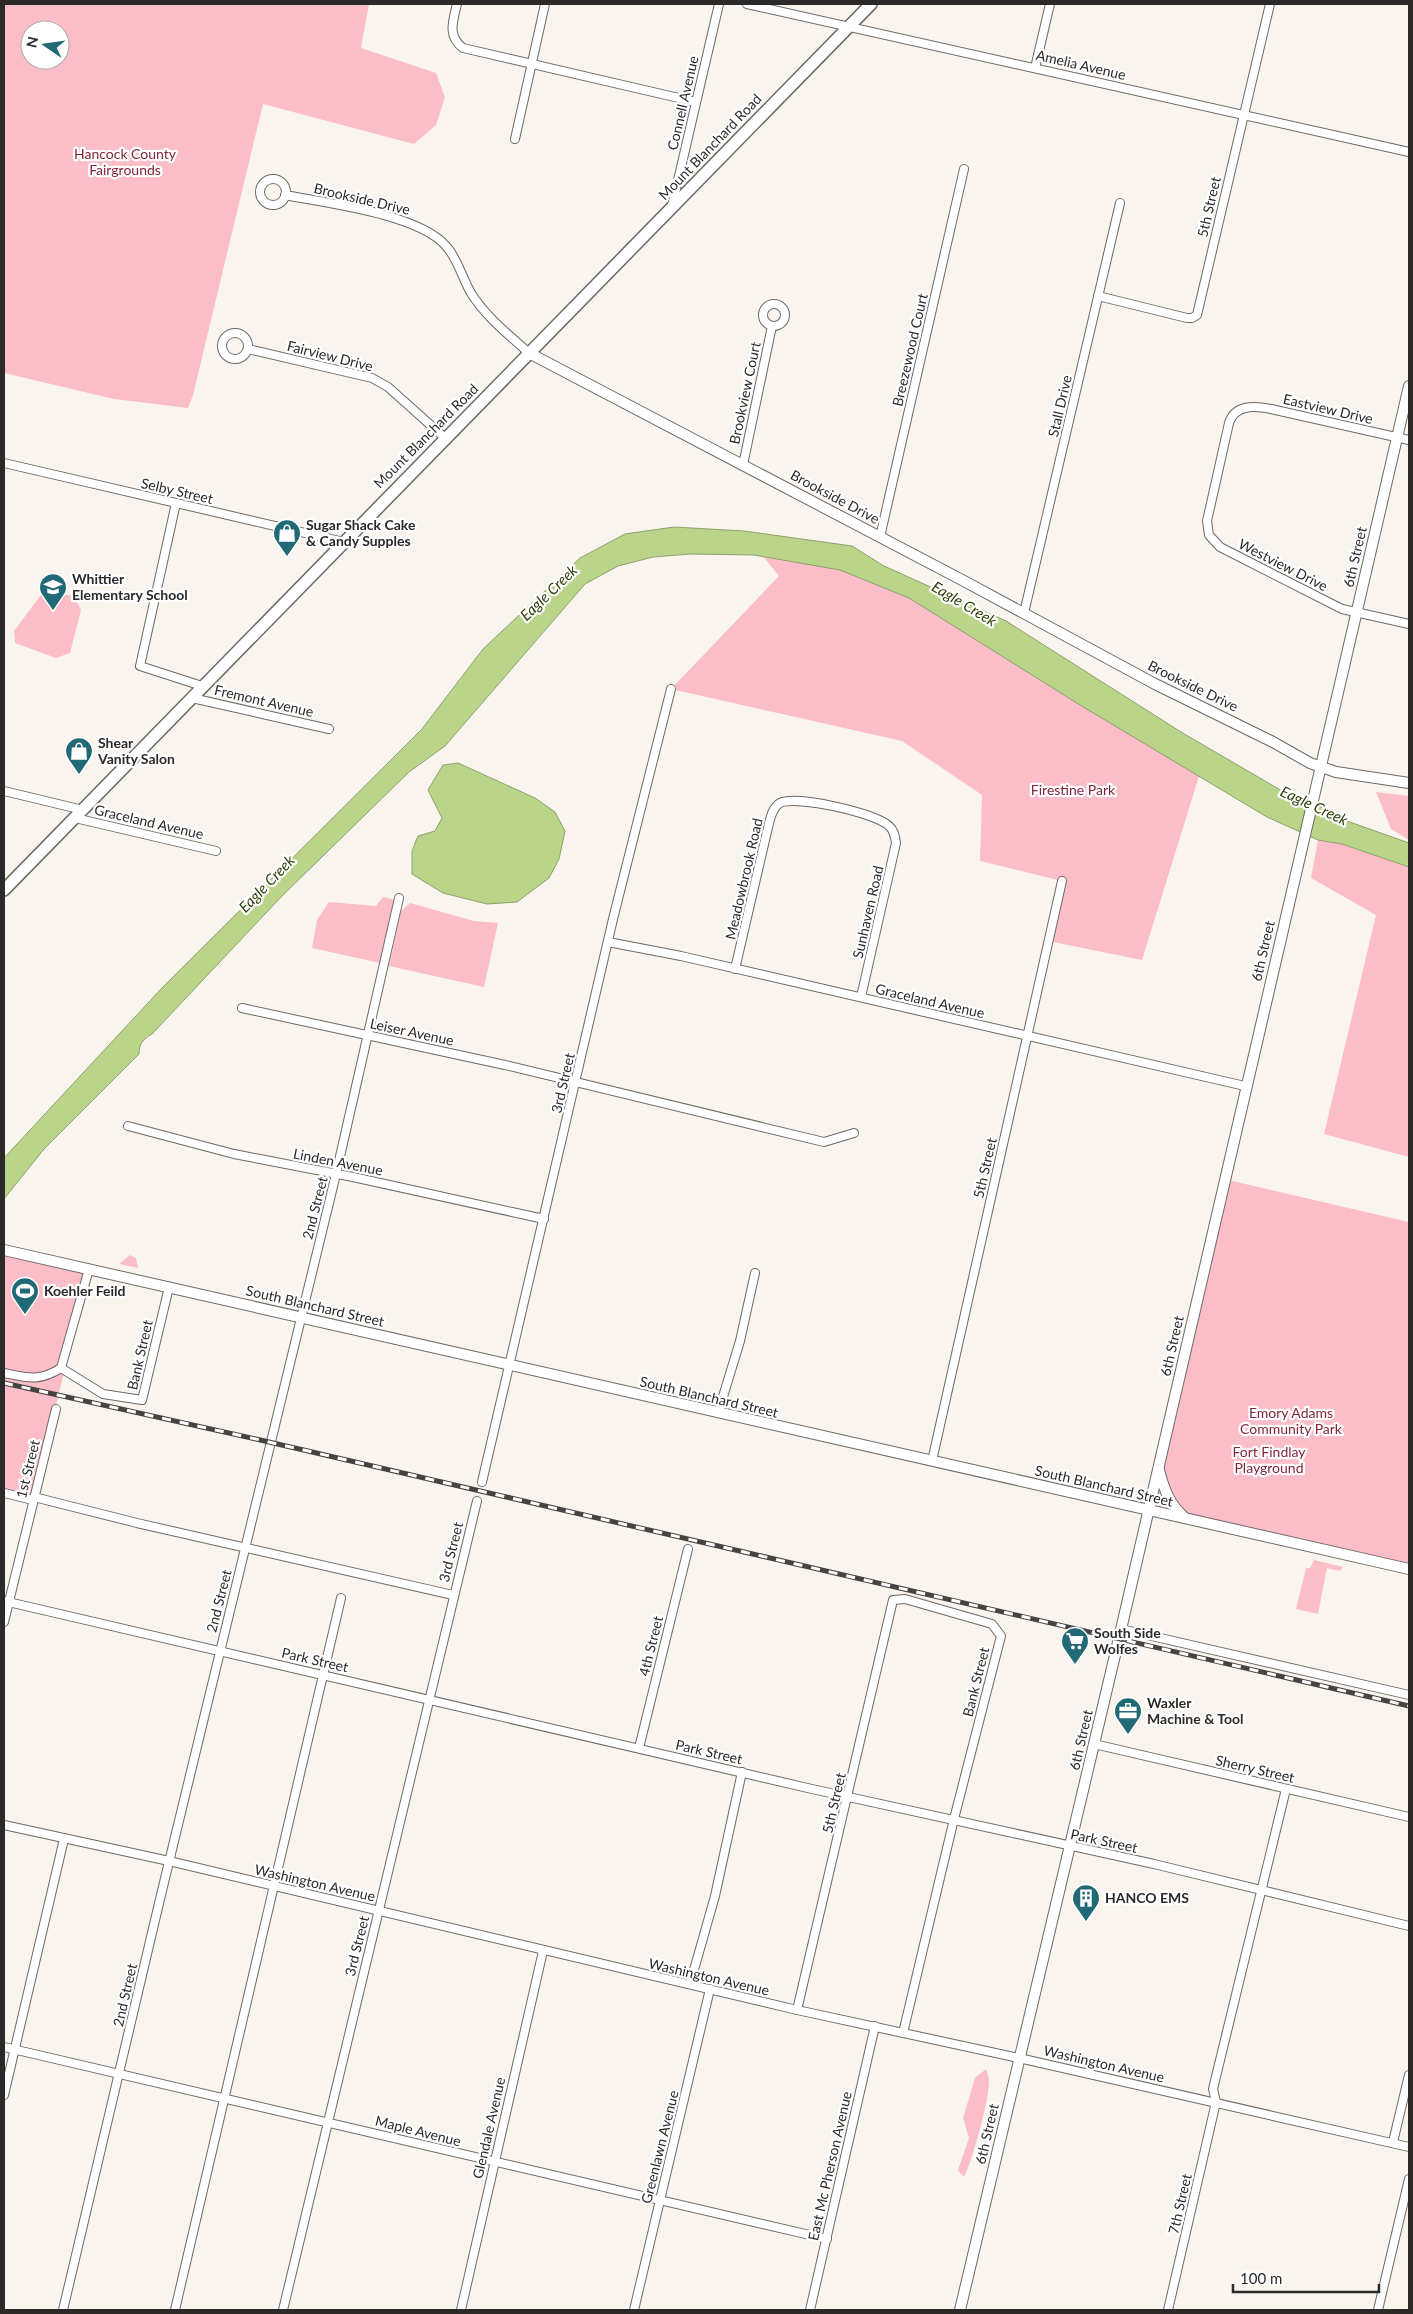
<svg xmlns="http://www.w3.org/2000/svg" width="1413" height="2314" font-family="Lato,sans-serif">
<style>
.green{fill:#fbbec8;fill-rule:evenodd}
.water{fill:#bad48a;stroke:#8fa16d}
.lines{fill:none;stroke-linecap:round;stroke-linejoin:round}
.minor-casing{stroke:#6e6963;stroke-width:10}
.tertiary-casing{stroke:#6e6963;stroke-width:12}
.secondary-casing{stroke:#6e6963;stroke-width:14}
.minor{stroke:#fff;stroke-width:8}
.tertiary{stroke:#fff;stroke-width:10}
.secondary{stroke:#fff;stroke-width:11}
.rail-casing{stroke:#464441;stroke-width:5}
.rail{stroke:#fff;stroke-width:3;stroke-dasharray:9;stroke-linecap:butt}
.labels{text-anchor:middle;stroke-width:4.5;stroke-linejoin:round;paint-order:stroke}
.street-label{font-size:14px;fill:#2c2a28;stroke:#fff}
.park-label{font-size:14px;fill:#84253f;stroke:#fff}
.poi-label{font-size:14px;font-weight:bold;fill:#2c2a28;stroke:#fff;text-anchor:start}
.water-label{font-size:15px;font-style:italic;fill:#303f08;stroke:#fff}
</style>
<rect width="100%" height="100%" fill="#faf4ee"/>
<g class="green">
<path d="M4 4H369L361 48 436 73 445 97 436 125 414 144 263 104 193 395 188 408 114 399 4 373ZM30 30H60V60H30Z"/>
<polygon points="753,544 859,564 1204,760 1142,960 1048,941 1062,881 980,861 982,795 902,741 671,689 779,576"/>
<polygon points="51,592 74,596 81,610 70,653 56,658 15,643 14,631 41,595"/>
<polygon points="1376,792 1409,796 1409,840 1391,829"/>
<polygon points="1318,840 1342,844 1409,867 1409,1157 1324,1134 1376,915 1311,878"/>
<polygon points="383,897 395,900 380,963 312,948 317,920 329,902 376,906"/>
<polygon points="410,903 474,921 498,923 484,987 389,966 401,911"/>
<polygon points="1224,1179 1409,1222 1409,1569 1149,1511"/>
<polygon points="4,1250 89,1269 33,1500 4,1493"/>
<polygon points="130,1255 136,1258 138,1268 119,1264"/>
<polygon points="1314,1560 1343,1567 1340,1571 1327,1568 1318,1614 1296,1609 1306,1568 1310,1568"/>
<path d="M986 2069C987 2072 989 2077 989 2080 990 2097 972 2162 964 2177L958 2170 969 2138 963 2118 975 2078Z"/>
</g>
<g class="water">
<path d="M674 527 744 531 852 546 884 566 1006 621 1181 732 1289 795 1323 808 1330 815 1409 843V867L1342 844 1318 840 1267 817 1080 705 909 598 840 570 754 555 691 554 653 557 618 566 585 584 445 746 409 772 282 896 152 1034C143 1039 139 1044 139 1054L44 1149 4 1199V1158L161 989 422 729 483 649 580 558 625 534Z"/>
<polygon points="458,763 535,798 555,812 565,831 559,859 549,878 517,902 487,904 443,893 412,874 412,851 418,836 435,831 442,818 428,790 443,765"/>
</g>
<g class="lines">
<g class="minor-casing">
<g id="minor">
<path d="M457 4C453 21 447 36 463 48L696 102"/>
<polyline points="747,4 1409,152"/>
<polyline points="1035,68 1050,4"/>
<polyline points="515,139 545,4"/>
<circle cx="273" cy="192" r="13"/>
<path d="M285 195C326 203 419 214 446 246 458 259 462 278 471 293 485 316 509 335 529 353"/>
<polyline points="672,206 719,4"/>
<polyline points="1098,296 1187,318 1192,318 1197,315 1270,4"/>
<circle cx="774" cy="315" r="11"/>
<circle cx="235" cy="346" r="13"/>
<polyline points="248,349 372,378 388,387 445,438"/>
<path d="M1409 440 1271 409C1255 406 1235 404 1229 423L1207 521 1209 535 1220 547 1342 609 1409 624"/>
<polyline points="4,463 344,542"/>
<polyline points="743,465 772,326"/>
<polyline points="176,503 140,666 202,686"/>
<polyline points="880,537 964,169"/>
<polyline points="1024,613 1120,203"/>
<polyline points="192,698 329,729"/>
<polyline points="4,791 83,810"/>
<polyline points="75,818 216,851"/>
<polyline points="608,942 681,956 1245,1086"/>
<path d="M735 969 769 823C771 816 773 807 780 803 796 795 876 813 889 826 894 830 895 836 896 843L861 997"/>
<polyline points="242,1008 505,1065 824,1142 854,1133"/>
<polyline points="128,1126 234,1154 353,1177 544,1219"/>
<polyline points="61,1368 89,1269"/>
<path d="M4 1373C28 1378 39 1382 61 1368L103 1394 142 1400 169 1287"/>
<polyline points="718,1413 740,1341 755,1273"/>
<polyline points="932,1461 1062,881"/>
<polyline points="482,1482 613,919 671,689"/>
<polyline points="4,1493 33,1500"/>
<polyline points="34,1497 137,1523 453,1595"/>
<polyline points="4,1601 812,1789 1154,1864 1409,1926"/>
<polyline points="4,1622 56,1409"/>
<polyline points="1121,1629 1409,1695"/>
<polyline points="1094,1744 1409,1817"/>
<polyline points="639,1748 688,1549"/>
<polyline points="4,1825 169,1861 797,2010 1019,2058 1409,2147"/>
<polyline points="690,1984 715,1896 742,1772"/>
<polyline points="797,2010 893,1600 905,1599 992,1624 1001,1636 954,1819 903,2033"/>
<polyline points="4,2047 827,2239"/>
<polyline points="4,2095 64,1839"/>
<polyline points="1393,2142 1409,2075"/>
<polyline points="63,2310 160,1899 336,1174 399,898"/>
<polyline points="175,2310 341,1598"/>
<polyline points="283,2310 477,1501"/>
<polyline points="461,2310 543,1951"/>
<polyline points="634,2310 710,1989"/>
<polyline points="810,2310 875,2026"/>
<polyline points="1168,2310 1216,2102 1213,2089 1286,1789"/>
<polyline points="1378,2310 1409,2179"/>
</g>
</g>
<g class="tertiary-casing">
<g id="tertiary">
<polyline points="529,353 964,581 1155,684 1273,742 1310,763 1336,772 1409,783"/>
<polyline points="4,1250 1409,1569"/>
<path d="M1159 1470C1164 1489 1169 1504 1184 1517"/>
<polyline points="960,2310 1116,1651 1409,386"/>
</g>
</g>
<g class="secondary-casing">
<polyline id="secondary" points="4,890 871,4"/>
</g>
<use href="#minor" class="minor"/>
<use href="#tertiary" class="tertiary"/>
<use href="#secondary" class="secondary"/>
<g class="rail-casing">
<polyline id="rail" points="4,1383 256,1439 1409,1706"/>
</g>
<use href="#rail" class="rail"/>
</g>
<defs>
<g id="shop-pin" transform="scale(1.4375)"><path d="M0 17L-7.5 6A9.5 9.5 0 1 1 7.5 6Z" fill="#216976" stroke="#fff"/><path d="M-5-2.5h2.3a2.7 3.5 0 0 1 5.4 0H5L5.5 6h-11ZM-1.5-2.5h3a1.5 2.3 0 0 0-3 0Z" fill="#fff"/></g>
<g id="school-pin" transform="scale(1.4375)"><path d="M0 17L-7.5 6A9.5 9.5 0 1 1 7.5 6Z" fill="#216976" stroke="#fff"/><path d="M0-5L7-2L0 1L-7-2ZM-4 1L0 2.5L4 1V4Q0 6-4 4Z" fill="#fff"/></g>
<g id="stadium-pin" transform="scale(1.4375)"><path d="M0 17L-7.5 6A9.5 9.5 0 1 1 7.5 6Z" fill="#216976" stroke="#fff"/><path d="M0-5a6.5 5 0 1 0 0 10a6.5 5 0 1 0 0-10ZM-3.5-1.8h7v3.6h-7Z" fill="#fff"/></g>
<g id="supermarket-pin" transform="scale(1.4375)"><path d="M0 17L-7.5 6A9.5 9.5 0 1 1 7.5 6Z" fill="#216976" stroke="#fff"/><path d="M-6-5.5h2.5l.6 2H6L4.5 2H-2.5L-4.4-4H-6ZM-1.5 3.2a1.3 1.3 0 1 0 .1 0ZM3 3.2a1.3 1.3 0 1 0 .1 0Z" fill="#fff"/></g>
<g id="office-pin" transform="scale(1.4375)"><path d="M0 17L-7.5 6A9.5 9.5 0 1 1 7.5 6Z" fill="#216976" stroke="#fff"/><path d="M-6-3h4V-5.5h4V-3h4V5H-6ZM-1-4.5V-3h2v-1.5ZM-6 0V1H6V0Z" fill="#fff"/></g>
<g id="building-pin" transform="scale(1.4375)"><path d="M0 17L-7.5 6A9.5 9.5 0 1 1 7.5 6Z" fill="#216976" stroke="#fff"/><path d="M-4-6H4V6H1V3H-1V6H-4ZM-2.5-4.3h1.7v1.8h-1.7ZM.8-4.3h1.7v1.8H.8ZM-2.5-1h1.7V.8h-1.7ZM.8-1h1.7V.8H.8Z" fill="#fff"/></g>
</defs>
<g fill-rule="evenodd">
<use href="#shop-pin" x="287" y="533"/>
<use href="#school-pin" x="53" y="587"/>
<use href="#shop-pin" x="79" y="751"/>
<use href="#stadium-pin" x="25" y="1291"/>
<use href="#supermarket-pin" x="1075" y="1641"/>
<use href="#office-pin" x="1128" y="1711"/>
<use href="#building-pin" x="1086" y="1898"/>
</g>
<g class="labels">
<g class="street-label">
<text transform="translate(1081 65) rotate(13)" y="5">Amelia Avenue</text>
<text transform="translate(683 103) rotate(-77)" y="5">Connell Avenue</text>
<text transform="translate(710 147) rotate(-46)" y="5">Mount Blanchard Road</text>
<text transform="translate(362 199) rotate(13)" y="5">Brookside Drive</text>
<text transform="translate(1209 207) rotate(-77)" y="5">5th Street</text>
<text transform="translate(910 350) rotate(-77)" y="5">Breezewood Court</text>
<text transform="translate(330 356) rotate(14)" y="5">Fairview Drive</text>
<text transform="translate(745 393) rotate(-78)" y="5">Brookview Court</text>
<text transform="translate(1060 406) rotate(-77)" y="5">Stall Drive</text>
<text transform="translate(1328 409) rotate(13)" y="5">Eastview Drive</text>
<text transform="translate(426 436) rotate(-45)" y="5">Mount Blanchard Road</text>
<text transform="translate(177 491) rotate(13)" y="5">Selby Street</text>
<text transform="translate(835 497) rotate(28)" y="5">Brookside Drive</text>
<text transform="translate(1355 557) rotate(-77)" y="5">6th Street</text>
<text transform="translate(1283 565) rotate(27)" y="5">Westview Drive</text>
<text transform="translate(1193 686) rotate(26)" y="5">Brookside Drive</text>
<text transform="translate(264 701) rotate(13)" y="5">Fremont Avenue</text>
<text transform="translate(149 822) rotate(13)" y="5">Graceland Avenue</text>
<text transform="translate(744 879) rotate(-77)" y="5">Meadowbrook Road</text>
<text transform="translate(868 912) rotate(-77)" y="5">Sunhaven Road</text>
<text transform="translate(1263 951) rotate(-77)" y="5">6th Street</text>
<text transform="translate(930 1001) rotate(13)" y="5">Graceland Avenue</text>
<text transform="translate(412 1032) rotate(12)" y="5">Leiser Avenue</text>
<text transform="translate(563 1083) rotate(-77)" y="5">3rd Street</text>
<text transform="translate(338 1162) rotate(11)" y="5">Linden Avenue</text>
<text transform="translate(985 1168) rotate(-77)" y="5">5th Street</text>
<text transform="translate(315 1208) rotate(-76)" y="5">2nd Street</text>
<text transform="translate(315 1306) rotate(13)" y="5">South Blanchard Street</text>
<text transform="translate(1172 1346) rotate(-77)" y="5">6th Street</text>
<text transform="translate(140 1355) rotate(-77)" y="5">Bank Street</text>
<text transform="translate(709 1397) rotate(13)" y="5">South Blanchard Street</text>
<text transform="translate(28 1469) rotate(-76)" y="5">1st Street</text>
<text transform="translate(1104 1486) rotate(13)" y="5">South Blanchard Street</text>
<text transform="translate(451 1552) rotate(-76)" y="5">3rd Street</text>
<text transform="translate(219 1601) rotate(-76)" y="5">2nd Street</text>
<text transform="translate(651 1646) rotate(-76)" y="5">4th Street</text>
<text transform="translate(315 1660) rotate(13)" y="5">Park Street</text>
<text transform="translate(976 1682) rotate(-76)" y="5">Bank Street</text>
<text transform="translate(1081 1740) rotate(-77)" y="5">6th Street</text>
<text transform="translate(709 1752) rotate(13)" y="5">Park Street</text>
<text transform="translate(1255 1769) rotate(13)" y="5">Sherry Street</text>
<text transform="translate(834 1803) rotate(-77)" y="5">5th Street</text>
<text transform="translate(1104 1841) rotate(12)" y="5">Park Street</text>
<text transform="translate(315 1883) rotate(13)" y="5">Washington Avenue</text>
<text transform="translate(357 1946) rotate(-76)" y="5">3rd Street</text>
<text transform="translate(709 1977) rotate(13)" y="5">Washington Avenue</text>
<text transform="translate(125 1995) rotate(-77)" y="5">2nd Street</text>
<text transform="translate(1104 2064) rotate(13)" y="5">Washington Avenue</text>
<text transform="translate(489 2128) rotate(-77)" y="5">Glendale Avenue</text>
<text transform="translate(418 2131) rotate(14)" y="5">Maple Avenue</text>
<text transform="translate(987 2134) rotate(-77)" y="5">6th Street</text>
<text transform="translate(660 2147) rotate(-76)" y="5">Greenlawn Avenue</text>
<text transform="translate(830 2166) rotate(-77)" y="5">East Mc Pherson Avenue</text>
<text transform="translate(1180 2204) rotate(-77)" y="5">7th Street</text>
</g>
<g class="park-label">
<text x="125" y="159">Hancock County<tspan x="125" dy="16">Fairgrounds</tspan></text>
<text x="1073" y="795">Firestine Park</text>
<text x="1291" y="1418">Emory Adams<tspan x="1291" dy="16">Community Park</tspan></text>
<text x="1269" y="1457">Fort Findlay<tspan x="1269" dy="16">Playground</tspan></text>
</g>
<g class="poi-label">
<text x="306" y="530">Sugar Shack Cake<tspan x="306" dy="16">&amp; Candy Supples</tspan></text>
<text x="72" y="584">Whittier<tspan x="72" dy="16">Elementary School</tspan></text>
<text x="98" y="748">Shear<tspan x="98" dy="16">Vanity Salon</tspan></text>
<text x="44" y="1296">Koehler Feild</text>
<text x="1094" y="1638">South Side<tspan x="1094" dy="16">Wolfes</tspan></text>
<text x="1147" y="1708">Waxler<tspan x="1147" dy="16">Machine &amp; Tool</tspan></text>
<text x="1105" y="1903">HANCO EMS</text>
</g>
<g class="water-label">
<text transform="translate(549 593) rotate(-44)" y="5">Eagle Creek</text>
<text transform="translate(964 604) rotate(31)" y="5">Eagle Creek</text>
<text transform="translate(1314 806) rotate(25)" y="5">Eagle Creek</text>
<text transform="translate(267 884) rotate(-46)" y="5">Eagle Creek</text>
</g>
</g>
<rect width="1413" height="2314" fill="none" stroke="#2c2a28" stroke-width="10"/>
<g transform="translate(45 45) rotate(283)"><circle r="24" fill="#ffffff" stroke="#abaaa9"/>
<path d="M0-4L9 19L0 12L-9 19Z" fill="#216976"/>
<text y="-8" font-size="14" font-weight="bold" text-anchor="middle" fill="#2c2a28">N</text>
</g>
<path d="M1233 2284v8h146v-8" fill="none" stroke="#2c2a28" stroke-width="2.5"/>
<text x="1240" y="2284" font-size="15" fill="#2c2a28" stroke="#ffffff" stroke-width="4" paint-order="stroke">100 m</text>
</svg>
